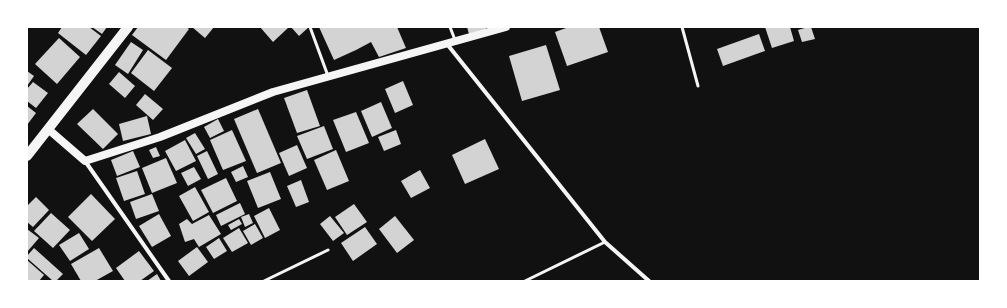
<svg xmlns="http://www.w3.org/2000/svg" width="1007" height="308" font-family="'Noto Sans',sans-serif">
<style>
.building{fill:#d3d3d3}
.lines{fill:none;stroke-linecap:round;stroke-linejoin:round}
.service{stroke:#f5f5f5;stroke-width:3}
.minor{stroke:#f5f5f5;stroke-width:4}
.secondary{stroke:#f5f5f5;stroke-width:8}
.primary{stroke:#f5f5f5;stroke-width:10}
</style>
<rect width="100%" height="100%" fill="#111"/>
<g class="building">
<polygon points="62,27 89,27 101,36 86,55 58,33"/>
<polygon points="92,27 107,27 102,34"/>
<polygon points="138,27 186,27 189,29 166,60 132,35"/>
<polygon points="192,27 214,27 205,38"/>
<polygon points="260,27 289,27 273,42"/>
<polygon points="291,27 309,27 299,36"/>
<polygon points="319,27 397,27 406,48 379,57 371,42 356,50 334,60"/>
<polygon points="467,27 485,27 486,29 469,34"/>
<polygon points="569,27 599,27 608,52 567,66 555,32"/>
<polygon points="765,27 790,27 794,41 772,48"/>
<polygon points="808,27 811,27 815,39 802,42 798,30"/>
<polygon points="759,34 765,51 723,66 717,49"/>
<polygon points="59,38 80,57 57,84 35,64"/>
<polygon points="131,42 143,50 128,74 115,65"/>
<polygon points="546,45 560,90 522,101 509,56"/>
<polygon points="148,50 172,68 154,91 131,73"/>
<polygon points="27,71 34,76 27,86"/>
<polygon points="119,72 135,86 125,98 109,84"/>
<polygon points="403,81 413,105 395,113 385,89"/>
<polygon points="33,82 48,93 36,108 27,101 27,89"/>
<polygon points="307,90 320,126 297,133 284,98"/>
<polygon points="145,94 163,109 153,120 136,105"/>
<polygon points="381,102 392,128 372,137 361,111"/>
<polygon points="27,106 36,113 27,125"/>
<polygon points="93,109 118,134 103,149 77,124"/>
<polygon points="258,109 281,163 257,173 234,119"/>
<polygon points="356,112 369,143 346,152 333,120"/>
<polygon points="147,116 151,134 123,141 119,124"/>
<polygon points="218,119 224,131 210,138 204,127"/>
<polygon points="324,126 333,149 307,159 297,136"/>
<polygon points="232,130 246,161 223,170 210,140"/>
<polygon points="396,130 401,144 384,151 378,137"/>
<polygon points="195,133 205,149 196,154 186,138"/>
<polygon points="485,139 499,169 465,184 452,155"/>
<polygon points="185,140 196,161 176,171 165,151"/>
<polygon points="297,145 307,168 289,176 279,153"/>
<polygon points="156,147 160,156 153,158 149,150"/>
<polygon points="336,150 349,181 327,190 314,160"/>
<polygon points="133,151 140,167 117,176 111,160"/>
<polygon points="207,151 218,174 208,179 197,156"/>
<polygon points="166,158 177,183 152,193 142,168"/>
<polygon points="243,166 248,177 236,182 231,172"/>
<polygon points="194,167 201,179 188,186 181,173"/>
<polygon points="420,170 430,188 411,198 401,181"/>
<polygon points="137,171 145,194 124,201 116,178"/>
<polygon points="270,172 281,199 258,208 247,181"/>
<polygon points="226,178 237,201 213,213 201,190"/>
<polygon points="301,180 309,202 296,207 287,186"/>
<polygon points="195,187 209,212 193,221 179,196"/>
<polygon points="91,194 115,219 92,241 68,217"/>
<polygon points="152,194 159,211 136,219 130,202"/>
<polygon points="36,197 49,210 33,227 27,222 27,206"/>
<polygon points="240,203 245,214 221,226 216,215"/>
<polygon points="354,204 367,222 347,235 335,217"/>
<polygon points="269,208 280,230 265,238 254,216"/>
<polygon points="51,213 70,230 53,248 34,231"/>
<polygon points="159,214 171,236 152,247 139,226"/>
<polygon points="249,214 253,223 245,227 241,217"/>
<polygon points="209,215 221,234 199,247 194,239 185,242 179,224 187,219 192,224"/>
<polygon points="330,216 344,233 333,241 320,224"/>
<polygon points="395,216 414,240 397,253 379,229"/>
<polygon points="239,219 242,224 231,230 228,225"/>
<polygon points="255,224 263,238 251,245 243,231"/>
<polygon points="365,227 377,244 353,261 341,243"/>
<polygon points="239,228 248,243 232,252 223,238"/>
<polygon points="27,229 39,238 27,252"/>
<polygon points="79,233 89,249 70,261 59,245"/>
<polygon points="219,238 227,251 214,259 206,247"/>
<polygon points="197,247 208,262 189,276 178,261"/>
<polygon points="34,248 63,274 56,281 53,281 27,258 27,256"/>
<polygon points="99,248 113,271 95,281 81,281 71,264"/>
<polygon points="139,251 154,271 140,281 125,281 116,268"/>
<polygon points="27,260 44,275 39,281 27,281"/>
<polygon points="157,274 161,281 147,281"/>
</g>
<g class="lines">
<g class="service">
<polyline points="310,27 328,76"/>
<polyline points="450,27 455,40"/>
<polyline points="682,27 698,86"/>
<polyline points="264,281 328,250"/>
<polyline points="525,281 605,242"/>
</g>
<g class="minor">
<polyline points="447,44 605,242 649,281"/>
<polyline points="85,161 169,281"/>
</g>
<polyline class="secondary" points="48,129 85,161 160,137 273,92 506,27"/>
<polyline class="primary" points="27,156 128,27"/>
</g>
<rect width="1007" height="308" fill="none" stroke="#ffffff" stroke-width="56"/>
</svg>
